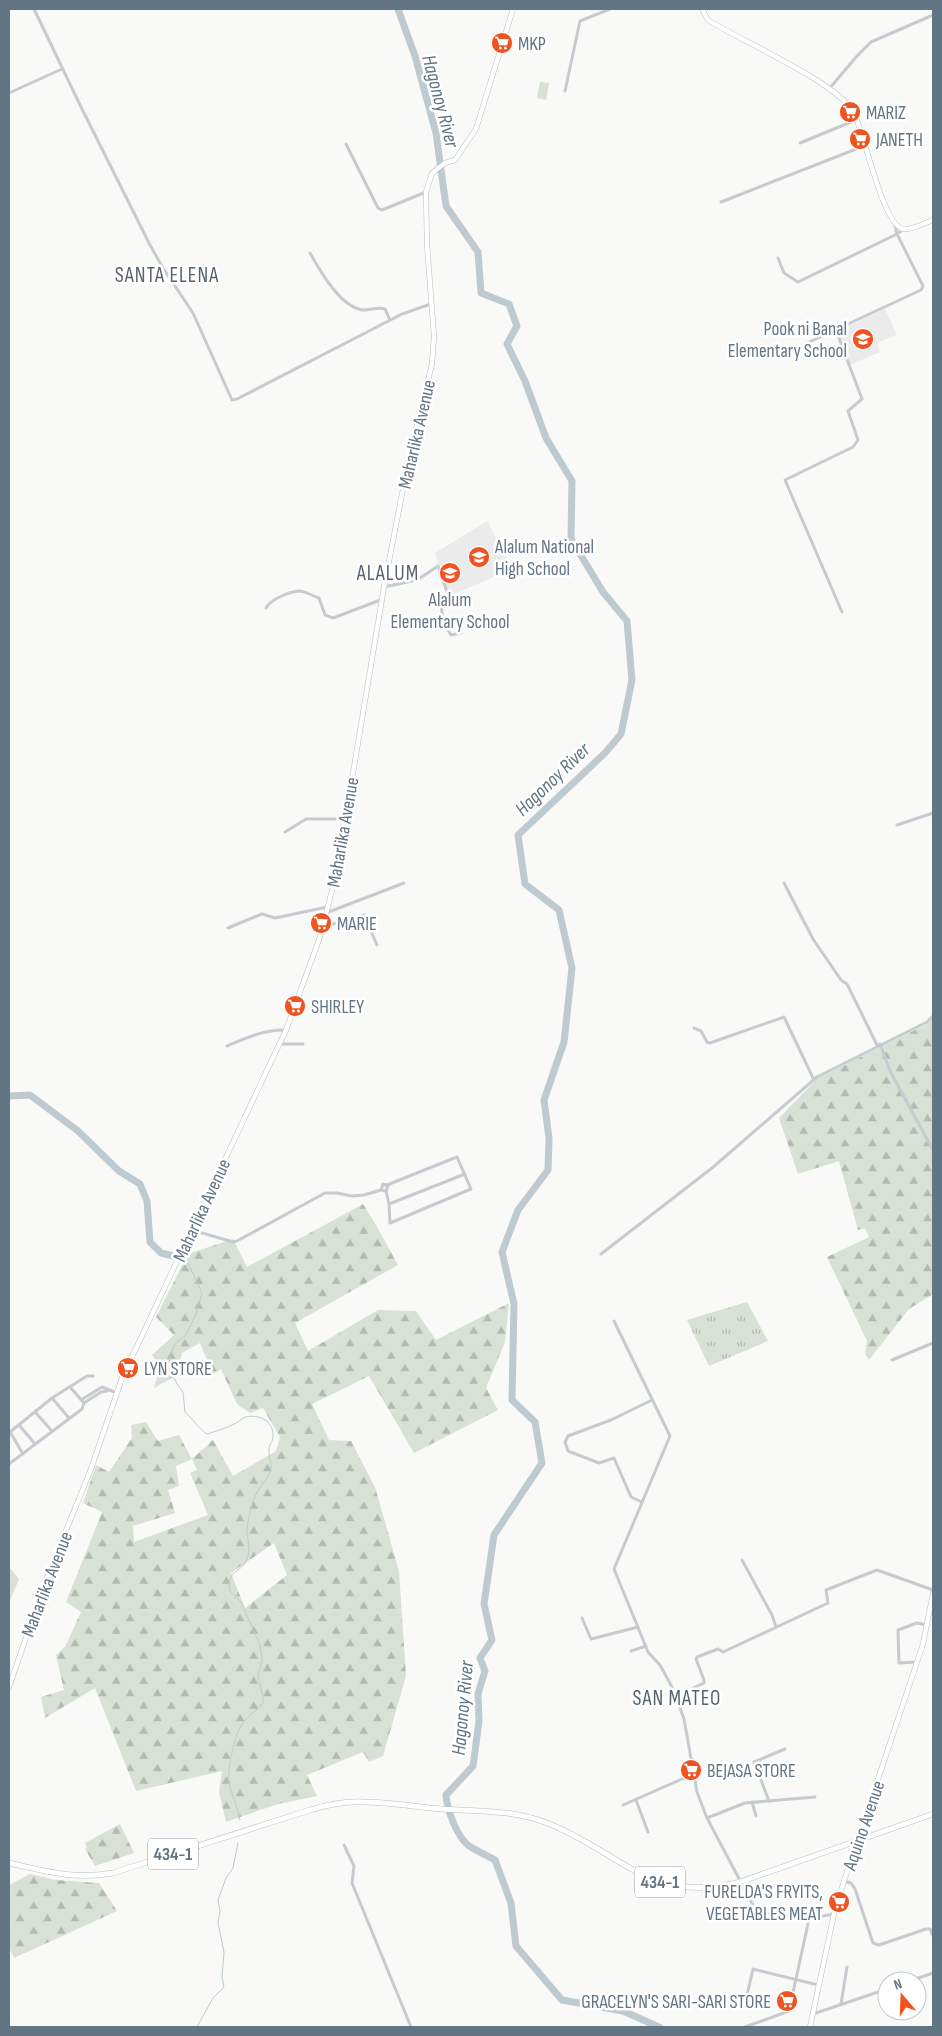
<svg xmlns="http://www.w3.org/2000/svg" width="942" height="2036" font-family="'Sofia Sans Condensed',sans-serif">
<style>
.built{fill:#eaebea}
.grass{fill:url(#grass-tufts)}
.forest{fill:url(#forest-firs);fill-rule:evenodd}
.garden{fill:#d9e0d6}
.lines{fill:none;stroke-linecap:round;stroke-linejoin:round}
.stream{stroke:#bdcacf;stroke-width:1}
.river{stroke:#bdcacf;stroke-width:7}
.secondary-casing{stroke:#b6bdc2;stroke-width:5.5}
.primary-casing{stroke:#b7bdc1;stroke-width:6}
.street{stroke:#c7cbcf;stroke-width:3}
.secondary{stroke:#fff;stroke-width:4.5}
.primary{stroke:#fff;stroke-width:5}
.labels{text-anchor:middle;stroke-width:5;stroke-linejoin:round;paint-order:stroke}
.shield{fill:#fff;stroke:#919ea9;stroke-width:1}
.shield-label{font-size:18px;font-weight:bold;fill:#627584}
.poi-label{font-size:19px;fill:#627584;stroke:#fff;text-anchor:start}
.street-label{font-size:19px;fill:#627584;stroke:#fff}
.water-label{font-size:20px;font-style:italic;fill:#5d757e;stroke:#fff}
.quarter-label{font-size:21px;letter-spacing:1px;fill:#55636f;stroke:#fff}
</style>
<defs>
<pattern id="grass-tufts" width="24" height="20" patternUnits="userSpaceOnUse" patternTransform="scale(1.25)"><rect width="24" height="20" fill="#d9e0d6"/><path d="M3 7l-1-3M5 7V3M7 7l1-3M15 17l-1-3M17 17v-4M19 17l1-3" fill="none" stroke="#b3bab3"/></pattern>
<pattern id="forest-firs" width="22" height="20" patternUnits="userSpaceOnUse" patternTransform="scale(1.25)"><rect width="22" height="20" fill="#d9e0d6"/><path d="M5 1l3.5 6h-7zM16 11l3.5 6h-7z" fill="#b3bab3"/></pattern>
</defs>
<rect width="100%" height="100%" fill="#f9faf7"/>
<g class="built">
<polygon points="885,309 897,335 877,343 880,352 850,365 837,331"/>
<polygon points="487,521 511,567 492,578 449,596 435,553"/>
</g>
<polygon class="grass" points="747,1302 768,1341 709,1366 687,1320"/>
<g class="forest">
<polygon points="933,1019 933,1294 909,1309 869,1360 865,1354 867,1341 827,1257 869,1237 865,1228 858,1230 839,1161 798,1174 779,1118 817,1079 927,1024"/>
<path d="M363 1204 376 1225 398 1265 295 1323 308 1351 378 1310 416 1311 436 1340 509 1303 505 1342 486 1388 498 1410 414 1453 369 1376 312 1404 329 1440 351 1441 375 1487 399 1571 406 1676 383 1756 369 1762 363 1752 307 1775 317 1796 278 1804 226 1822 219 1793 222 1771 136 1791 95 1688 45 1718 41 1697 64 1690 56 1655 65 1647 81 1612 66 1602 102 1512 83 1503 96 1465 109 1472 132 1438 131 1425 146 1422 158 1441 179 1435 192 1459 213 1440 233 1476 276 1451 280 1437 263 1408 250 1413 237 1404 221 1369 213 1374 200 1343 182 1353 177 1375 154 1388 160 1366 152 1355 174 1335 156 1317 188 1254 233 1239 247 1267ZM192 1459 197 1470 190 1473 208 1515 134 1542 133 1526 175 1513 168 1490 179 1486 176 1466ZM274 1543 287 1575 245 1608 231 1573Z"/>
<polygon points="9,1567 19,1579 9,1603"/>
<polygon points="120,1824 134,1853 95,1866 85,1849 87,1848 85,1843"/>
<polygon points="30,1874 56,1880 99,1883 117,1911 14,1958 9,1948 9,1885"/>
</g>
<polygon class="garden" points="540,82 549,83 546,100 537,98"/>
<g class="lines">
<g class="stream">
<path d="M188 1263 202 1293 196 1314 186 1335 174 1345 168 1364 177 1384 183 1392 185 1412C193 1419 199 1429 207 1434 217 1431 227 1428 236 1423 240 1421 242 1418 246 1417 258 1414 273 1420 273 1435 274 1441 269 1444 269 1449 268 1457 273 1465 270 1472 266 1482 257 1489 254 1499 251 1508 248 1519 247 1529 247 1539 251 1550 247 1559 240 1575 227 1568 230 1591L241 1602 260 1645 262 1659 258 1677 264 1701C258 1711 247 1715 241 1726 234 1737 227 1771 229 1783 232 1796 238 1807 240 1820"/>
<polyline points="197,2027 213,1998 224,1987 222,1977 224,1952 218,1923 220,1911 218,1900 226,1878 233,1868 238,1843"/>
</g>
<g class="river">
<path d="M398 9 415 56 436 133 446 206 478 252 481 293 509 304 517 326 507 344 525 381 546 438 572 481 571 539 603 592 627 621 632 680 621 734 605 753 518 835 525 884 559 910 572 968 564 1042 544 1100 549 1138 548 1170 518 1210 502 1252 514 1304 512 1400 535 1422 542 1463 494 1535 484 1604 492 1640 480 1658 485 1671 478 1694 479 1721 473 1766 446 1795C447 1810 457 1837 469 1846 477 1851 486 1855 495 1860L511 1903 516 1946 562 2000 623 2011 659 2027"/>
<polyline points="9,1096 30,1095 78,1131 119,1171 140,1184 147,1201 150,1242 161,1253 173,1256"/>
</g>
<g class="secondary-casing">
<g id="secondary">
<path d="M702 9 708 20C741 41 837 82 854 113 864 131 883 228 904 229 913 230 925 223 933 220"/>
<polyline points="9,1687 46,1580 91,1469 122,1378 286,1030 320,937 336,875 384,587 410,453 432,364 434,336 427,245 426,192 432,173 445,163 455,160 476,129 513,9"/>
<polyline points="810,2027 834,1914 844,1881 923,1644 933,1593"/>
</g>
</g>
<g class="primary-casing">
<path id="primary" d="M9 1863C44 1871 76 1880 113 1873L310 1810C327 1805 345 1801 363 1802 389 1802 416 1807 442 1809 477 1811 514 1810 547 1823 621 1852 650 1905 740 1882L933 1814"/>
</g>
<g class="street">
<polyline points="34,9 81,107 150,245 163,268 193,313 232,400 237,399 402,314 431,304"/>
<polyline points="829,89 857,56 871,42 933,15"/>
<polyline points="565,91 580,21 610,9"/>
<polyline points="9,93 62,69"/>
<polyline points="800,143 856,120"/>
<polyline points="346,144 378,208 382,210 426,192"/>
<polyline points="721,202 864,146"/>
<path d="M310 253C320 271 340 306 362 310 370 311 377 306 385 309L390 320"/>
<polyline points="778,258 784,273 798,282 897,234 894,222"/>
<polyline points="836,330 862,399 848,411 858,440 853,447 785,480 842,612"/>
<polyline points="805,344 921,290 923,286 897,234 904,229"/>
<polyline points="384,587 417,580 438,566 450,600 441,603 443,622 451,635 461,633"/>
<path d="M266 608C271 599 289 592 299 591 305 591 313 596 319 598L325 615 333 618 383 599"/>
<polyline points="897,825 933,813"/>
<polyline points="285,832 306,819 345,819"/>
<polyline points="784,883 813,939 841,980 847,984 877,1045"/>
<polyline points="326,913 404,883"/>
<polyline points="323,927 364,915 377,945"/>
<polyline points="228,928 262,914 275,918 327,907"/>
<polyline points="694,1028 701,1031 707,1042 710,1043 784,1017 814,1080"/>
<polyline points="280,1044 303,1044"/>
<polyline points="880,1044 890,1071 933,1150"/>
<path d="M227 1046C246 1038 265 1029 286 1030"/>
<polyline points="386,1191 389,1204 390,1223 471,1189 457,1157 387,1185"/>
<polyline points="389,1204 465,1174"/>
<polyline points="192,1230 233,1242 237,1241 325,1193 337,1193 352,1196 364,1195 381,1190 386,1191 388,1186 383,1184 381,1190"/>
<polyline points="601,1254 712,1168 817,1077 927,1022 933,1016"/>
<path d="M614 1321 670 1436 614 1569 648 1652 660 1665 672 1687 684 1719 697 1792 707 1818 755 1909C765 1918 770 1913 781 1911L791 1918 801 1920 834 1914"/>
<polyline points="892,1360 933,1343"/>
<polyline points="52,1398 69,1418"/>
<polyline points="81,1400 102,1387 117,1393"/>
<polyline points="84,1403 101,1392 107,1391"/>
<polyline points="35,1412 52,1431"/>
<polyline points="19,1425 35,1444"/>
<polyline points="9,1430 23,1454"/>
<polyline points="10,1432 52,1398 87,1376 93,1376"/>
<polyline points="9,1464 82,1409 84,1403 70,1387"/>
<polyline points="642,1502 631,1497 614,1458 599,1463 568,1451 565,1442 568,1436 611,1420 652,1400"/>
<polyline points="742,1560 772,1615 776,1627"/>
<polyline points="582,1618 591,1639 638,1627"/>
<polyline points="631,1651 646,1646"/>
<polyline points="916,1662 899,1663 898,1630 917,1623 927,1625"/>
<polyline points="676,1696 704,1683 704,1680 696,1659 697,1657 718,1649 723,1652 828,1603 826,1590 877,1570 933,1590"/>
<polyline points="636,1800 648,1832"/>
<polyline points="769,1801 754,1762 785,1749"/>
<polyline points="752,1802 756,1816"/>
<polyline points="623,1805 682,1779 694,1776"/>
<polyline points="707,1818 745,1803 815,1797"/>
<polyline points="344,1845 354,1866 352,1883 411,2027"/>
<polyline points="844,1881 851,1883 855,1889 873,1943 879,1945 926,1929 930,1929 933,1936"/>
<polyline points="910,1981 933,1973"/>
<polyline points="747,1995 753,1969 818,1985"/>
<polyline points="841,2004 847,1967"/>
<polyline points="813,2014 887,1989"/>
<polyline points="745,2027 789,2011 809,1919"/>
</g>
<use href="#secondary" class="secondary"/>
<use href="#primary" class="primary"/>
</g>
<defs>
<g id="supermarket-disc" transform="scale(1.125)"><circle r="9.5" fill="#f15320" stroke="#fff"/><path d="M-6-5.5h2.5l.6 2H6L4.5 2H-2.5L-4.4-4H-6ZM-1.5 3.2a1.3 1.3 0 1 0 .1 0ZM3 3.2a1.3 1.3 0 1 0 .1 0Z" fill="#fff"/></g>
<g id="school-disc" transform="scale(1.125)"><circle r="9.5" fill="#f15320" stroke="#fff"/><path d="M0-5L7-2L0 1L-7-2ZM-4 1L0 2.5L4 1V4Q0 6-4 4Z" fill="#fff"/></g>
</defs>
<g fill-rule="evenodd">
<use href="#supermarket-disc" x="502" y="43"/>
<use href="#supermarket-disc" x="850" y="112"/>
<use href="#supermarket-disc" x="860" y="139"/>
<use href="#school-disc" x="863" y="339"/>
<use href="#school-disc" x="479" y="557"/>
<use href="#school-disc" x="450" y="573"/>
<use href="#supermarket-disc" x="321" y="923"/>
<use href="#supermarket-disc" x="295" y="1006"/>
<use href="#supermarket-disc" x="128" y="1368"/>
<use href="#supermarket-disc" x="691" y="1770"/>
<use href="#supermarket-disc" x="839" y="1902"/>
<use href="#supermarket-disc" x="787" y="2001"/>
</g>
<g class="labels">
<g class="shield">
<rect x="148" y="1838.5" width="50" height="31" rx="4"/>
<rect x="635" y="1866.5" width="50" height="31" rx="4"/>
</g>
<g class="shield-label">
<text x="173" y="1860">434-1</text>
<text x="660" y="1888">434-1</text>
</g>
<g class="poi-label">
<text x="518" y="50">MKP</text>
<text x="866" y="119">MARIZ</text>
<text x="876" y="146">JANETH</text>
<text x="847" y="335" text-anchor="end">Pook ni Banal<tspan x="847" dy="22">Elementary School</tspan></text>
<text x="495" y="553">Alalum National<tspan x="495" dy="22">High School</tspan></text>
<text x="450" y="606" text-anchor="middle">Alalum<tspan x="450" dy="22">Elementary School</tspan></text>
<text x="337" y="930">MARIE</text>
<text x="311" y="1013">SHIRLEY</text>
<text x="144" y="1375">LYN STORE</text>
<text x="707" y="1777">BEJASA STORE</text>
<text x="823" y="1898" text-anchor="end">FURELDA'S FRYITS,<tspan x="823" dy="22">VEGETABLES MEAT</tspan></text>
<text x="771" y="2008" text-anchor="end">GRACELYN'S SARI-SARI STORE</text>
</g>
<g class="street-label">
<text transform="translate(416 434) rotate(-77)" y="7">Maharlika Avenue</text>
<text transform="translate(342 832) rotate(-80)" y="7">Maharlika Avenue</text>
<text transform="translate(201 1210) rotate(-65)" y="7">Maharlika Avenue</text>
<text transform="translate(46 1584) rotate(-69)" y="7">Maharlika Avenue</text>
<text transform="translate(863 1825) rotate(-71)" y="7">Aquino Avenue</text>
</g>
<g class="water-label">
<text transform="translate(441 101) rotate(75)" y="7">Hagonoy River</text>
<text transform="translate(552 779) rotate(-44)" y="7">Hagonoy River</text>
<text transform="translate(462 1708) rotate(-85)" y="7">Hagonoy River</text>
</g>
<g class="quarter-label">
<text x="167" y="282">SANTA ELENA</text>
<text x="388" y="580">ALALUM</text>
<text x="677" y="1705">SAN MATEO</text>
</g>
</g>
<rect width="942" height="2036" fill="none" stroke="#627584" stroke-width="20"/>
<g transform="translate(902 1996) rotate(341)"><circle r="24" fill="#ffffff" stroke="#c0c8ce"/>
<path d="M0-4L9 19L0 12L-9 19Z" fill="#f15320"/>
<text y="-8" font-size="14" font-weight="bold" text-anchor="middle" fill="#627584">N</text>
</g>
</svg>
